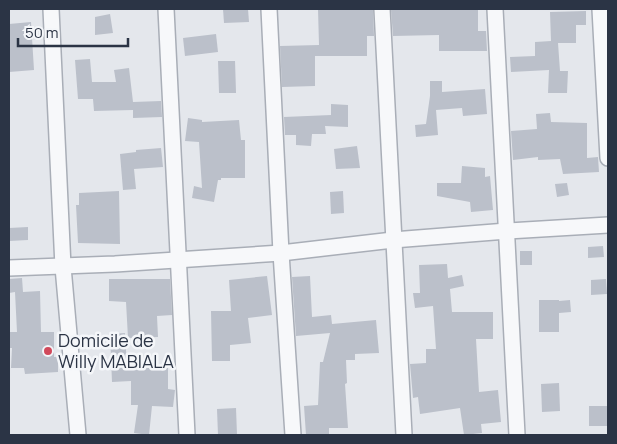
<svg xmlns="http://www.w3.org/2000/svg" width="617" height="444" font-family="Manrope,sans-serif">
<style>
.building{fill:#bbc0ca}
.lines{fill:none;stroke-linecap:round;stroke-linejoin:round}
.street-casing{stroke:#a9aeb7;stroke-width:18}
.street{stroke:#f7f8fa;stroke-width:15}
.poi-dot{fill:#d1495b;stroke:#f4f6f9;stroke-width:2}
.labels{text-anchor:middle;stroke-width:5;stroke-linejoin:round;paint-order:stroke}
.poi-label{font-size:18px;fill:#2b3445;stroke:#f4f6f9;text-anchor:start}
</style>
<rect width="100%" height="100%" fill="#e4e7ec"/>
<g class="building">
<polygon points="223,9 248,9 249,22 224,23"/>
<polygon points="318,9 373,9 374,36 367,36 367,56 315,56 315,86 282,87 280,46 319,45"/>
<polygon points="391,9 478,9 478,31 486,31 487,51 439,51 439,35 393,36"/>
<polygon points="586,11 586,25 576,25 576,43 558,43 560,71 568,71 567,93 548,93 549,70 511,72 510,57 535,56 535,42 551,41 550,12"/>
<polygon points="110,14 113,33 95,35 95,17"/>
<polygon points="31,22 34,70 9,72 9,24"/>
<polygon points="216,34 218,52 185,56 183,38"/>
<polygon points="90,59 92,82 116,82 114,70 129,68 133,102 161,101 162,117 133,118 133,110 94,111 93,99 78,99 75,60"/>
<polygon points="218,61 235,61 236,93 219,93"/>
<polygon points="430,81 442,81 442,92 485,89 487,114 463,116 462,108 436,110 438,135 416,137 415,125 426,124 430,96"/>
<polygon points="331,104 348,105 348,127 325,126 326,134 312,134 311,146 296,145 296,135 285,135 284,117 331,115"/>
<polygon points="550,113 551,122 587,123 587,158 598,157 599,172 563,174 560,159 538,160 538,157 513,160 511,131 537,129 536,114"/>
<polygon points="188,118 202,120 202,122 239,120 241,140 245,140 245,178 221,178 221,180 218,180 214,202 192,198 194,186 202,188 199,142 185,141"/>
<polygon points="357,146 360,168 336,169 334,149"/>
<polygon points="161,148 163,167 134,169 136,189 123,190 120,154 136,152 136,150"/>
<polygon points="462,166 485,168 485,177 490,176 493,210 471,212 470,202 437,196 437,183 461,183"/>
<polygon points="567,183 569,195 557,197 555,184"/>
<polygon points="119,191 120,244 78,243 76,205 79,205 79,193"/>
<polygon points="343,191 344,213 331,214 330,192"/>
<polygon points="28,227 28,240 9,241 9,228"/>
<polygon points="603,246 604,257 588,258 588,247"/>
<rect x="520" y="251" width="12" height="14"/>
<polygon points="447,264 448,278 462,275 464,286 450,289 452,312 493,312 493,339 476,339 479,392 498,390 501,422 481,424 482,433 464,435 460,408 420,414 418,397 413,398 410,364 426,363 426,349 436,349 433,306 415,308 413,293 420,293 419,265"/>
<polygon points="267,276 272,315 248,318 251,343 230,345 230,361 212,361 211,311 231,311 229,280"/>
<polygon points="310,276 312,317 331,315 332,324 376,320 379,353 355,354 355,360 346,360 347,383 345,384 348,428 329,428 329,435 306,435 304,406 318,405 320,362 323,362 330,333 296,336 292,277"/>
<polygon points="22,278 23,292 40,291 41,332 54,332 54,357 58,357 58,372 25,374 24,368 11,368 12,348 10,348 9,332 17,332 15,292 9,293 9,279"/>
<polygon points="109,279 170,279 172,315 157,316 158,337 128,338 126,302 109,301"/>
<polygon points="606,279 607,294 591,295 591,280"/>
<polygon points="539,300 559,300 559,301 570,300 571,312 559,313 559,332 539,332"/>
<polygon points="125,333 127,368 168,368 168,389 175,390 173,407 152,406 149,435 134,433 138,405 131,405 131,381 112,382 110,334"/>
<polygon points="559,383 560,411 542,412 541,384"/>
<rect x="589" y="406" width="19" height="20"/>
<polygon points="236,408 237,435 218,435 217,409"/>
</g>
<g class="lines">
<g class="street-casing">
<g id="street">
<polyline points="51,9 63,267 78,435"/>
<polyline points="166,9 187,435"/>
<polyline points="269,9 281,253 293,435"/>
<polyline points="382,9 404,435"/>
<polyline points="495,9 517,435"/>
<polyline points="600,9 608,158"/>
<polyline points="9,268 115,264 281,253 393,240 507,231 608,225"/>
</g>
</g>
<use href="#street" class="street"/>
</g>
<circle class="poi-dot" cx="48" cy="351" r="5"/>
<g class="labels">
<g class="poi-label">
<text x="58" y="347">Domicile de<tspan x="58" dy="21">Willy MABIALA</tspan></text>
</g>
</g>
<rect width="617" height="444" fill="none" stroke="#2b3445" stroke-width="20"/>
<path d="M18 38v8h110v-8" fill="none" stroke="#2b3445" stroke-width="2.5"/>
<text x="25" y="38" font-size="15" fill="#2b3445" stroke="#f4f6f9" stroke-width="4" paint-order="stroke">50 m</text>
</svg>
